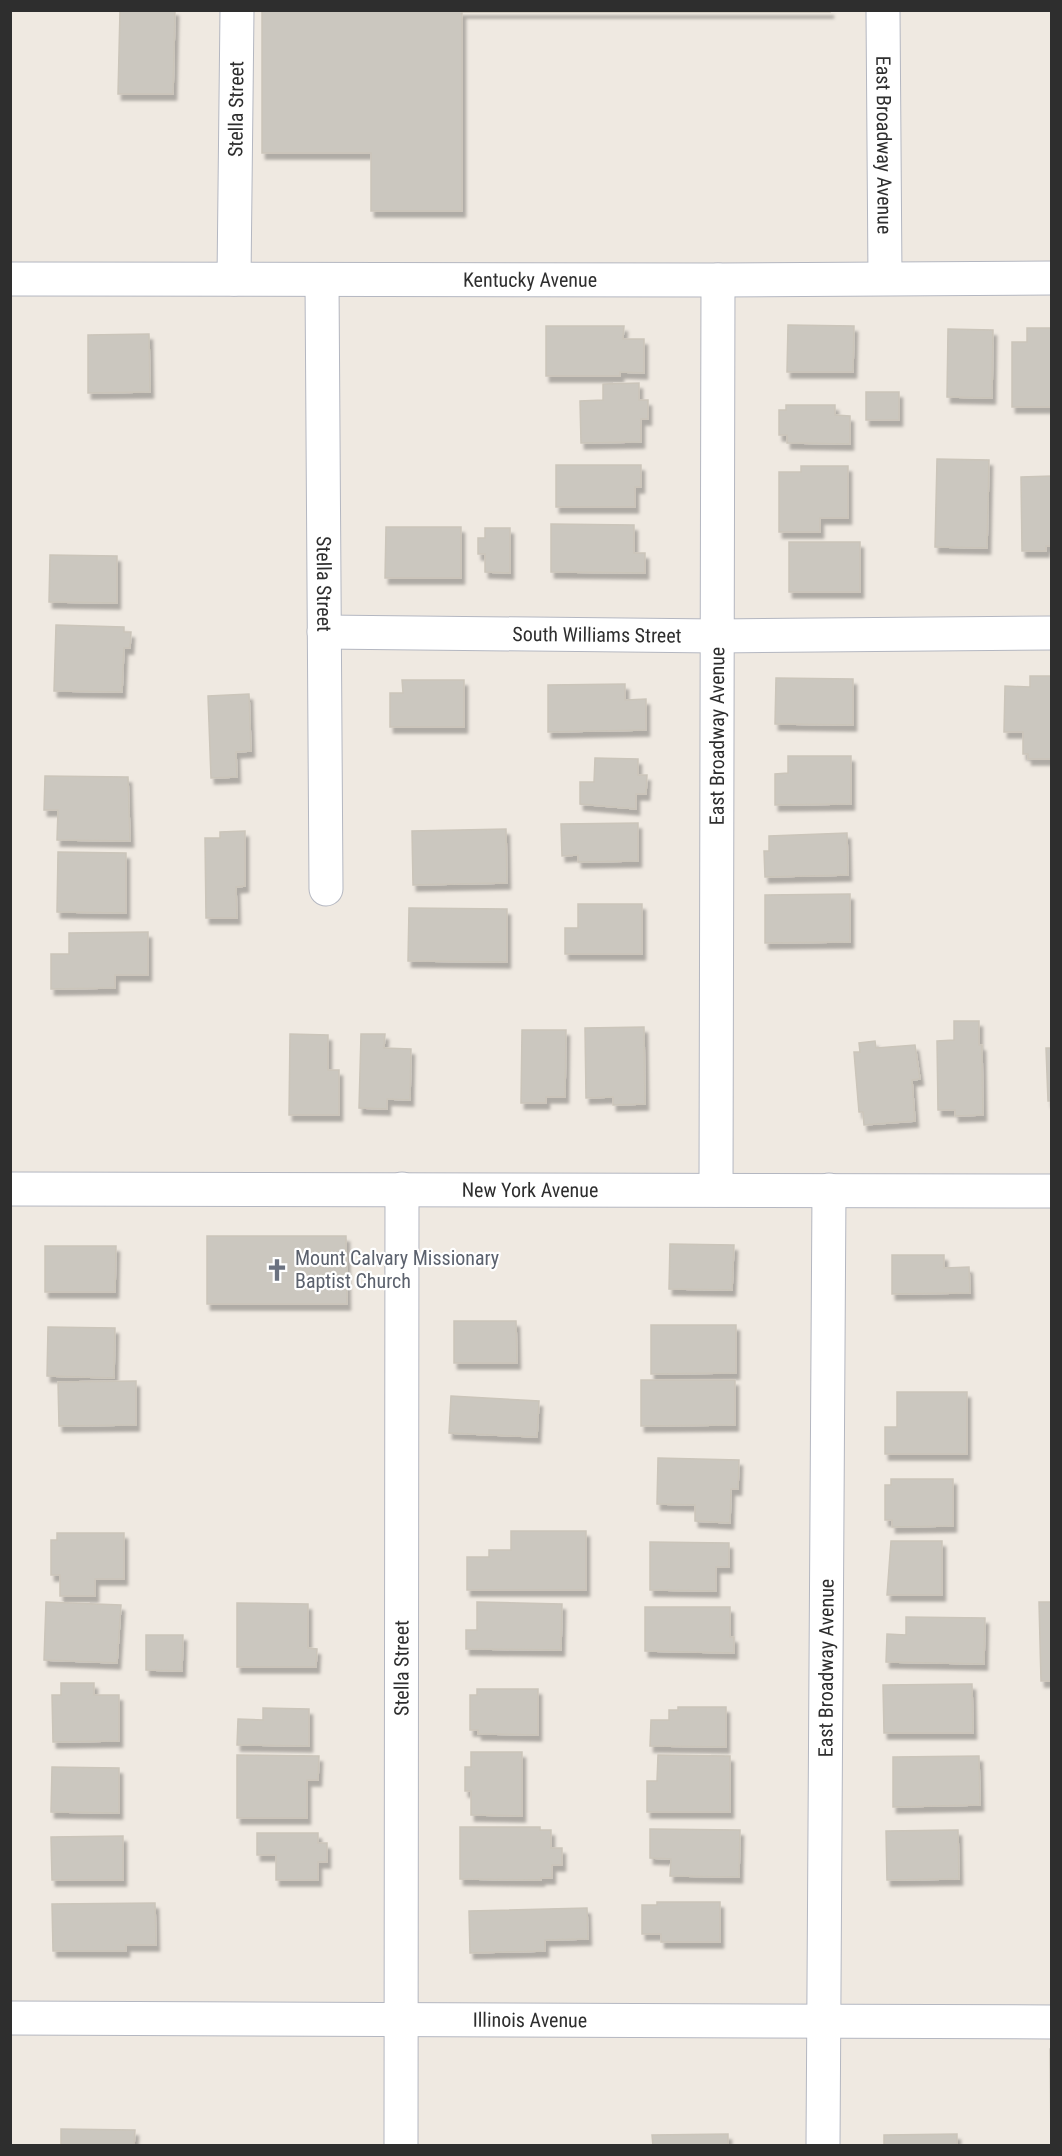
<svg xmlns="http://www.w3.org/2000/svg" width="1062" height="2156" font-family="'Roboto Condensed',sans-serif">
<style>
.building{fill:#cbc7bf;stroke:#cbc5ba;stroke-width:1.5;filter:url(#shadow)}
.lines{fill:none;stroke-linecap:round;stroke-linejoin:round}
.street-casing{stroke:#b4b7c1;stroke-width:35}
.street{stroke:#fff;stroke-width:33}
.labels{text-anchor:middle;stroke-width:4.5;stroke-linejoin:round;paint-order:stroke}
.street-label{font-size:20px;fill:#2e2e2e;stroke:#fff}
.worship-label{font-size:20px;fill:#5b616d;stroke:#fff;text-anchor:start}
</style>
<defs>
<filter id="shadow"><feDropShadow dx="3.5" dy="6" stdDeviation="1.5" flood-color="#0004"/></filter>
</defs>
<rect width="100%" height="100%" fill="#efe9e1"/>
<g class="building">
<polygon points="120,10 175,10 173,94 118,94"/>
<polygon points="262,10 830,10 830,12 462,12 462,211 371,211 371,153 262,153"/>
<polygon points="788,325 854,326 853,372 787,372"/>
<polygon points="546,326 624,326 623,339 644,339 644,373 620,372 620,376 546,376"/>
<polygon points="1027,328 1052,328 1052,407 1012,407 1012,342 1027,342"/>
<polygon points="948,329 993,330 992,398 947,397"/>
<polygon points="149,334 150,392 88,393 88,335"/>
<polygon points="639,383 639,400 648,400 648,419 641,419 641,442 581,443 580,401 603,400 603,384"/>
<rect x="866" y="392" width="33" height="28"/>
<polygon points="786,405 835,405 835,415 850,416 850,444 787,443 787,435 779,435 779,410 786,410"/>
<polygon points="937,459 989,460 987,548 935,547"/>
<polygon points="556,465 641,465 641,487 635,487 635,507 556,507"/>
<polygon points="801,466 848,466 848,518 820,518 820,532 779,532 779,472 801,472"/>
<polygon points="1052,476 1052,546 1046,546 1046,551 1022,551 1021,477"/>
<polygon points="551,524 634,525 634,553 645,553 645,573 551,572"/>
<polygon points="386,527 461,527 461,578 385,578"/>
<polygon points="485,528 510,528 510,573 485,572 485,554 478,554 478,538 485,538"/>
<rect x="789" y="542" width="71" height="50"/>
<polygon points="50,555 117,556 117,603 49,602"/>
<polygon points="56,625 124,627 124,632 131,632 130,648 124,648 122,692 54,691"/>
<polygon points="1030,676 1052,676 1052,759 1028,759 1028,754 1023,754 1023,732 1004,732 1005,686 1030,687"/>
<polygon points="776,678 853,679 853,725 775,724"/>
<polygon points="402,680 464,680 464,727 390,727 390,693 403,693"/>
<polygon points="625,684 625,700 646,699 646,730 548,732 548,685"/>
<polygon points="249,694 251,751 236,752 237,777 211,778 208,696"/>
<polygon points="788,756 851,756 851,804 775,805 775,774 788,773"/>
<polygon points="595,758 638,759 638,775 647,775 646,794 636,794 636,809 580,804 580,782 594,782"/>
<polygon points="45,776 128,777 130,841 57,840 58,810 44,810"/>
<polygon points="638,823 638,861 578,862 578,855 562,856 561,824"/>
<polygon points="506,829 507,883 413,885 412,831"/>
<polygon points="245,831 245,886 236,887 237,918 206,918 205,838 220,838 220,832"/>
<polygon points="847,833 848,875 765,877 764,851 769,851 769,836"/>
<polygon points="58,852 126,853 126,913 57,912"/>
<polygon points="850,894 850,942 765,943 765,895"/>
<polygon points="578,904 642,904 642,954 565,954 565,928 578,928"/>
<polygon points="409,908 507,909 507,962 408,961"/>
<polygon points="148,932 148,975 115,975 115,988 51,989 51,954 69,954 69,933"/>
<polygon points="954,1021 979,1021 979,1045 982,1045 983,1115 955,1116 955,1110 938,1110 937,1041 954,1040"/>
<polygon points="644,1027 645,1104 613,1105 613,1097 586,1098 585,1028"/>
<polygon points="522,1030 566,1030 565,1097 546,1097 546,1103 521,1103"/>
<polygon points="290,1034 328,1035 328,1070 339,1070 339,1115 289,1115"/>
<polygon points="361,1034 385,1034 384,1048 411,1049 410,1100 387,1099 387,1109 359,1108"/>
<polygon points="875,1041 876,1048 915,1045 920,1079 912,1080 915,1121 864,1125 863,1112 859,1112 854,1052 860,1052 859,1043"/>
<polygon points="1046,1048 1052,1048 1052,1101 1048,1101"/>
<polygon points="207,1236 346,1236 347,1304 207,1304"/>
<polygon points="670,1244 734,1245 732,1290 669,1289"/>
<polygon points="45,1246 116,1246 115,1292 45,1292"/>
<polygon points="892,1255 944,1255 944,1268 969,1267 970,1293 892,1294"/>
<polygon points="454,1321 516,1321 517,1363 454,1363"/>
<polygon points="651,1325 736,1325 736,1373 651,1374"/>
<polygon points="48,1327 115,1328 114,1378 47,1376"/>
<polygon points="641,1380 735,1380 735,1425 641,1426"/>
<polygon points="136,1381 136,1425 59,1426 58,1382"/>
<polygon points="897,1392 967,1392 967,1454 885,1454 885,1427 897,1427"/>
<polygon points="451,1396 539,1401 537,1437 449,1433"/>
<polygon points="658,1458 739,1460 738,1489 731,1489 730,1523 695,1521 695,1505 657,1504"/>
<polygon points="891,1479 953,1479 953,1526 892,1527 892,1520 885,1520 885,1485 891,1485"/>
<polygon points="511,1531 586,1531 586,1590 467,1590 467,1557 489,1557 489,1550 511,1550"/>
<polygon points="57,1533 124,1533 124,1579 95,1579 95,1596 60,1596 60,1575 51,1575 51,1540 57,1540"/>
<polygon points="891,1541 942,1541 942,1595 887,1595"/>
<polygon points="650,1542 729,1543 729,1567 716,1567 716,1591 650,1590"/>
<polygon points="46,1602 121,1605 117,1663 44,1660"/>
<polygon points="477,1602 562,1604 561,1650 466,1649 466,1630 477,1630"/>
<polygon points="1039,1602 1052,1602 1052,1681 1041,1681"/>
<polygon points="237,1603 308,1604 308,1648 317,1649 316,1667 237,1667"/>
<polygon points="645,1607 730,1607 730,1637 734,1637 734,1653 645,1651"/>
<polygon points="906,1617 985,1618 984,1664 886,1662 887,1634 906,1635"/>
<polygon points="146,1635 183,1635 182,1671 146,1670"/>
<polygon points="61,1683 94,1683 94,1695 119,1695 119,1741 53,1742 52,1695 61,1695"/>
<polygon points="972,1684 973,1733 884,1733 883,1685"/>
<polygon points="477,1689 538,1689 538,1735 478,1734 478,1730 470,1730 470,1695 477,1695"/>
<polygon points="678,1707 726,1707 726,1747 650,1746 651,1720 669,1720 669,1710 678,1710"/>
<polygon points="263,1708 309,1709 309,1746 237,1745 238,1719 263,1720"/>
<polygon points="471,1752 522,1752 522,1816 471,1815 471,1791 465,1791 465,1767 471,1767"/>
<polygon points="237,1755 319,1756 318,1780 307,1780 307,1818 237,1818"/>
<polygon points="658,1755 730,1756 730,1812 647,1812 647,1781 657,1781"/>
<polygon points="979,1756 980,1805 893,1807 893,1757"/>
<polygon points="52,1767 119,1768 119,1813 51,1812"/>
<polygon points="460,1827 540,1827 540,1830 551,1830 551,1848 562,1848 562,1865 552,1865 552,1878 541,1878 541,1880 460,1879"/>
<polygon points="650,1829 740,1830 739,1877 670,1876 671,1859 650,1858"/>
<polygon points="958,1830 959,1879 887,1880 886,1831"/>
<polygon points="257,1833 318,1833 318,1843 327,1843 327,1862 318,1862 318,1880 276,1880 276,1855 257,1855"/>
<polygon points="123,1836 123,1880 52,1880 51,1837"/>
<polygon points="657,1902 720,1902 720,1942 661,1942 661,1934 642,1934 642,1905 657,1905"/>
<polygon points="155,1903 156,1945 126,1945 126,1951 53,1951 52,1904"/>
<polygon points="587,1908 588,1939 545,1940 545,1951 470,1953 469,1911"/>
<polygon points="1050,2049 1052,2049 1052,2146 1051,2146"/>
<polygon points="61,2129 135,2130 134,2146 61,2146"/>
<polygon points="728,2134 728,2146 653,2146 652,2135"/>
<polygon points="957,2134 957,2146 884,2146 884,2135"/>
</g>
<g class="lines">
<g class="street-casing">
<g id="street">
<path id="s1" d="M883 10 885 278"/>
<path id="s2" d="M10 279 718 280 1052 278"/>
<path id="s3" d="M234 279 237 10"/>
<path id="s4" d="M322 280 326 889"/>
<path id="s5" d="M324 632 717 636 1052 633"/>
<path id="s6" d="M10 1189 1052 1191"/>
<path id="s7" d="M716 1190 718 280"/>
<path id="s8" d="M10 2018 1052 2022"/>
<path id="s9" d="M401 2146 402 1189"/>
<path id="s10" d="M823 2146 829 1190"/>
</g>
</g>
<use href="#street" class="street"/>
</g>
<defs>
<g id="church-bare" transform="scale(1.8)"><path d="M-1.2-6h2.4v3.5h3.3v2.4h-3.3V6h-2.4V-.1h-3.3v-2.4h3.3Z" fill="#6b7280" stroke="#fff" stroke-width="2.5" paint-order="stroke"/></g>
</defs>
<g fill-rule="evenodd">
<use href="#church-bare" x="277" y="1270"/>
</g>
<g class="labels">
<g class="street-label">
<text dy="7" stroke="none"><textPath href="#s3" startOffset="170">Stella Street</textPath></text>
<text dy="7" stroke="none"><textPath href="#s1" startOffset="135">East Broadway Avenue</textPath></text>
<text dy="7" stroke="none"><textPath href="#s2" startOffset="520">Kentucky Avenue</textPath></text>
<text dy="7" stroke="none"><textPath href="#s4" startOffset="304">Stella Street</textPath></text>
<text dy="7" stroke="none"><textPath href="#s5" startOffset="273">South Williams Street</textPath></text>
<text dy="7" stroke="none"><textPath href="#s7" startOffset="454">East Broadway Avenue</textPath></text>
<text dy="7" stroke="none"><textPath href="#s6" startOffset="520">New York Avenue</textPath></text>
<text dy="7" stroke="none"><textPath href="#s9" startOffset="478">Stella Street</textPath></text>
<text dy="7" stroke="none"><textPath href="#s10" startOffset="478">East Broadway Avenue</textPath></text>
<text dy="7" stroke="none"><textPath href="#s8" startOffset="520">Illinois Avenue</textPath></text>
</g>
<g class="worship-label">
<text x="295" y="1265">Mount Calvary Missionary<tspan x="295" dy="23">Baptist Church</tspan></text>
</g>
</g>
<rect width="1062" height="2156" fill="none" stroke="#2e2e2e" stroke-width="24"/>
</svg>
